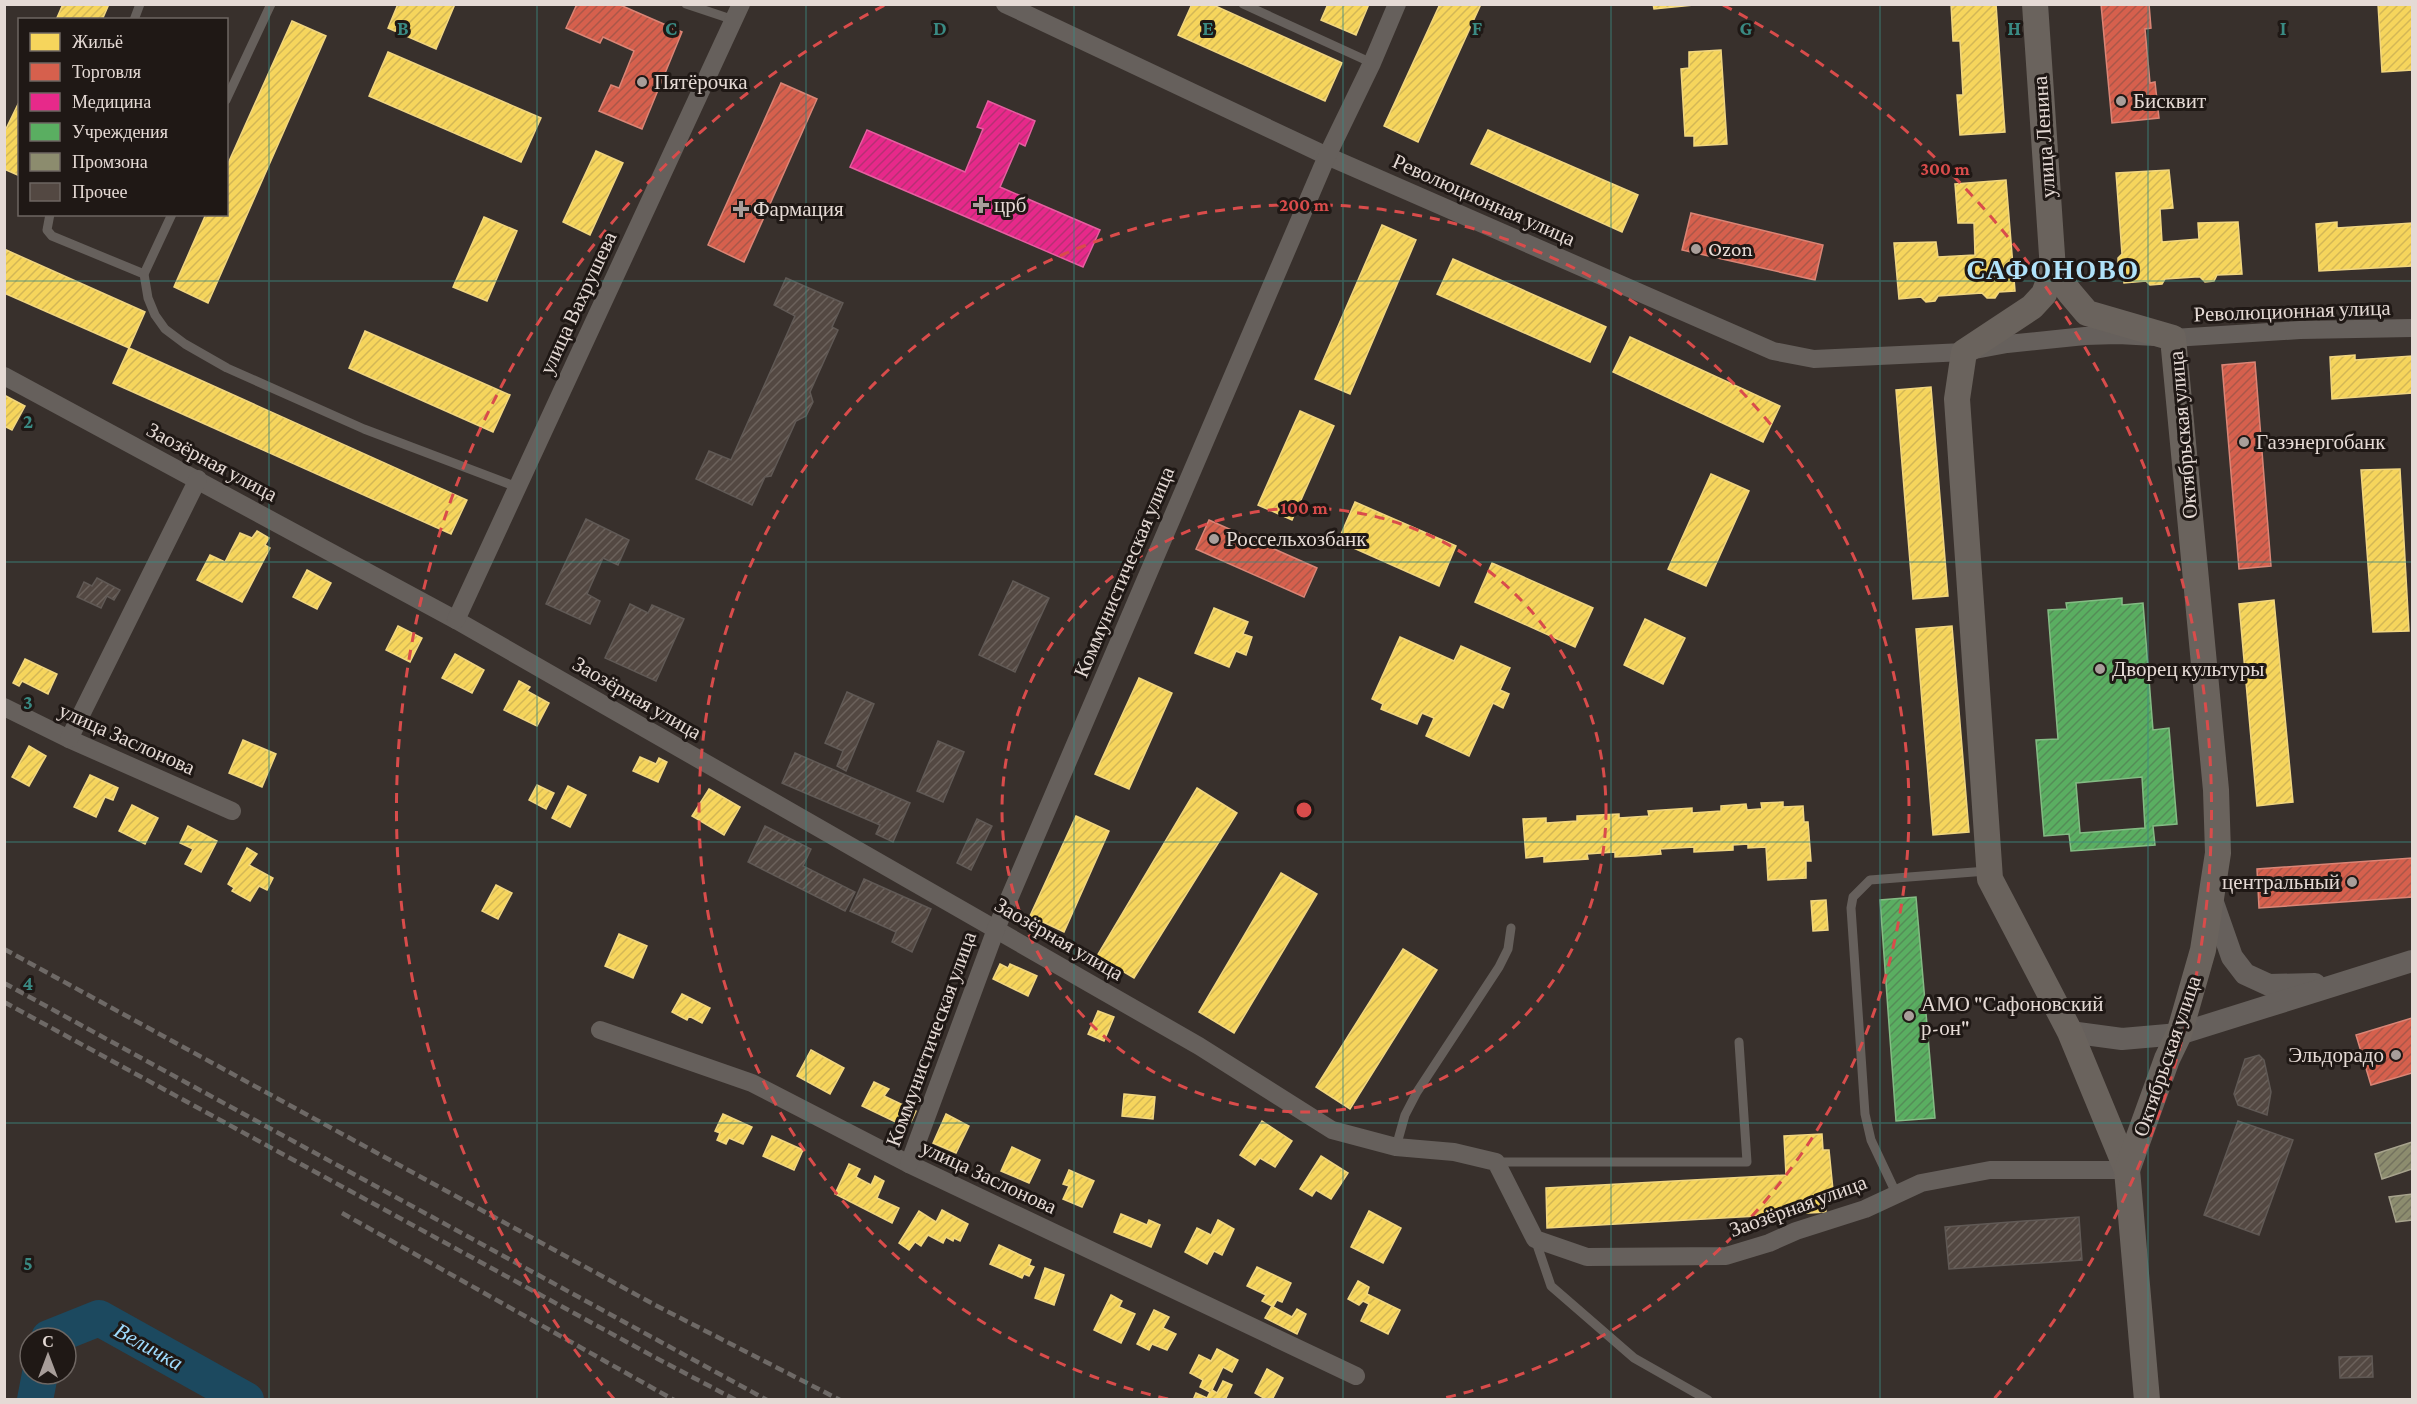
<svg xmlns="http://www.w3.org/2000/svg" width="2417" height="1404" font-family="'Crimson Pro',serif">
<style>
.homes{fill:url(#homes-hatch);stroke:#f1d680;stroke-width:1.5}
.shops{fill:url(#shops-hatch);stroke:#da8576;stroke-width:1.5}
.health{fill:url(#health-hatch);stroke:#e65ea0;stroke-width:1.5}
.public{fill:url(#public-hatch);stroke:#84bb84;stroke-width:1.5;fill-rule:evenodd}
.industry{fill:url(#industry-hatch);stroke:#a7a38d;stroke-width:1.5}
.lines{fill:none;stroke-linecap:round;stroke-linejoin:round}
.river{stroke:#1c495f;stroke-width:36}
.building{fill:url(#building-hatch);stroke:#605955;stroke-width:1.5}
.service{stroke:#66605c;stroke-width:9}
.minor{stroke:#66605c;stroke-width:18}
.tertiary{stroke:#66605c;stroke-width:22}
.secondary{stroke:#6a635d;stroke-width:26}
.rail{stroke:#6e6966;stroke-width:4.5;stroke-dasharray:9 4.5;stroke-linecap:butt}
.grid{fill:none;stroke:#3a8a83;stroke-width:1.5;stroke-opacity:0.55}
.ring{fill:none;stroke:#d94c4b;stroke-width:3;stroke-dasharray:10 8}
.poi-dot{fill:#a89e9a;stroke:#1f1815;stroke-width:2}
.labels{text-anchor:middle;stroke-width:6;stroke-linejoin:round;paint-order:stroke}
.poi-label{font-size:21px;fill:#e5dad5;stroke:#1f1815;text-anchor:start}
.street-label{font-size:21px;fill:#e5dad5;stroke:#1f1815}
.water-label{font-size:22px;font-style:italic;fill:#9edafc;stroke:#1f1815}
.district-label{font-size:27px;font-weight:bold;letter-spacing:1.5px;fill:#b0e2f9;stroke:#1f1815}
.grid-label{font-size:20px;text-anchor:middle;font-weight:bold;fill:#3a8a83;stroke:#1f1815;stroke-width:6;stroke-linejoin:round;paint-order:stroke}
.centre{fill:#d94c4b;stroke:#1f1815;stroke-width:3}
.ring-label{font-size:18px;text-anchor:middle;font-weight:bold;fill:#d94c4b;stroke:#1f1815;stroke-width:6;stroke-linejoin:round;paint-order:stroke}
</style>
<defs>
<pattern id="homes-hatch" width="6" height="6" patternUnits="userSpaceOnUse" patternTransform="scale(1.5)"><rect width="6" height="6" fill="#f6d55c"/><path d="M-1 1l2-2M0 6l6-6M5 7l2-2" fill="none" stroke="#d3b756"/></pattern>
<pattern id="shops-hatch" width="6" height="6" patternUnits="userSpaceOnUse" patternTransform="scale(1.5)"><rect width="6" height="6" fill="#d6604d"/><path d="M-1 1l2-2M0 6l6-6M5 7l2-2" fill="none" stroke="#aa5749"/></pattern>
<pattern id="health-hatch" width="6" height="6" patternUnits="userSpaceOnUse" patternTransform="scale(1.5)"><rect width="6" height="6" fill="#e7298a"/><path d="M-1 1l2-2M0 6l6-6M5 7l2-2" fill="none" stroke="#b63074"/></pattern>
<pattern id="public-hatch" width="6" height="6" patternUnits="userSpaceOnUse" patternTransform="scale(1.5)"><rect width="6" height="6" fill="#5aae61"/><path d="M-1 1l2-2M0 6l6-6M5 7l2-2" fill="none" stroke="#548d57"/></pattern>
<pattern id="industry-hatch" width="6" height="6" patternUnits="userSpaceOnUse" patternTransform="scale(1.5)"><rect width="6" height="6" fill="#8c8c6e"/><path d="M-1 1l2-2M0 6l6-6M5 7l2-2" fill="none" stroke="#73725e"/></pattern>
<pattern id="building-hatch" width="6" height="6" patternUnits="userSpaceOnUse" patternTransform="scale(1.5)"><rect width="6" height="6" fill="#534842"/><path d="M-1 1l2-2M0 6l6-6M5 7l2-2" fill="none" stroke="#6c625c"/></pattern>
</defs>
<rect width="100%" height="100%" fill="#38302c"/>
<g class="homes">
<polygon points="63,4 109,4 102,20 56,20"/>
<polygon points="398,4 455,4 436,49 388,28"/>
<polygon points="1192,4 1211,4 1342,63 1325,101 1178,35"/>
<polygon points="1328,4 1369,4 1356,35 1321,20"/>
<polygon points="1440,4 1481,4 1418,142 1384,126"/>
<polygon points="1653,4 1704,4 1654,9"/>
<polygon points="1951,4 1996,4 2005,132 1960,135 1957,95 1963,95 1960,41 1953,41"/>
<polygon points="2378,4 2412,4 2412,70 2382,72"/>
<polygon points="292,21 326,36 208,303 174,287 206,214 226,214 226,168"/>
<polygon points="1721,50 1727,144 1694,146 1694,136 1685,136 1681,69 1689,68 1689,52"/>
<polygon points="388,52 541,118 521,162 369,96"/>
<polygon points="20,100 20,176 4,169 4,133"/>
<polygon points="1488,130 1638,195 1622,232 1471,164"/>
<polygon points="596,151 623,163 590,235 563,222"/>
<polygon points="2169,170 2173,208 2160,209 2162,242 2199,239 2198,223 2238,222 2242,274 2217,275 2214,281 2205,282 2200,277 2195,277 2165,279 2162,284 2150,285 2146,281 2124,283 2122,269 2118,267 2118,258 2122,254 2116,173"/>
<polygon points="2006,180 2015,291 1999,292 1995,298 1987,298 1982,293 1938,296 1935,301 1926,302 1921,297 1899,299 1894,243 1936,242 1938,257 1975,255 1974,223 1958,223 1955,184"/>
<polygon points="484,217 517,231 487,301 453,287"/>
<polygon points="2337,222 2337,228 2412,223 2412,266 2319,271 2316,224"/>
<polygon points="1382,225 1416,240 1350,394 1315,379"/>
<polygon points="4,249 145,312 129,348 4,293"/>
<polygon points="1453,259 1606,327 1590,362 1437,294"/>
<polygon points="365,331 510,395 493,432 349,368"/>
<polygon points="1630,337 1780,406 1763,442 1613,372"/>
<polygon points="129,348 467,500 451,534 113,383"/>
<polygon points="2355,355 2355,360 2412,356 2412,393 2332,399 2330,357"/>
<polygon points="1931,387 1948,596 1913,599 1896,390"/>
<polygon points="4,395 25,406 12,430 4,426"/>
<polygon points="1300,411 1334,426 1292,520 1258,505"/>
<polygon points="2400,469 2409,631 2373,632 2361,470"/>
<polygon points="1711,474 1749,491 1706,586 1668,569"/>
<polygon points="1355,502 1456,546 1439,586 1338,541"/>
<polygon points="257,531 269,538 265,545 270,548 242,602 197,580 210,555 225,562 240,533 252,538"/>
<polygon points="1492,563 1593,608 1575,647 1475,602"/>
<polygon points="307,570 331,583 317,609 293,597"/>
<polygon points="2274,600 2293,802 2257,806 2239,604"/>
<polygon points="1214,608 1248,622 1243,634 1252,637 1246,655 1236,651 1229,667 1195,653"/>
<polygon points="1645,619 1685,638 1663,684 1624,665"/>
<polygon points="398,626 422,638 410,662 386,650"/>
<polygon points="1952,626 1969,832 1933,835 1916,629"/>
<polygon points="1400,637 1454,661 1461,646 1510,668 1500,690 1509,694 1503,708 1493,703 1469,756 1426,736 1434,718 1422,713 1417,724 1381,709 1383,704 1372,699"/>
<polygon points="455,654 484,670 472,693 442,678"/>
<polygon points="25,659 57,674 48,694 22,681 19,686 13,683"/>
<polygon points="1139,678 1172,693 1129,789 1095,774"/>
<polygon points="519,681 530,687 527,691 549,703 537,726 504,710"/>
<polygon points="243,740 276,754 262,787 229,773"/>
<polygon points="29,746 46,756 29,786 12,777"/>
<polygon points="640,757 656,764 659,758 667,762 658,782 633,771"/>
<polygon points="90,775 118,788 113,800 105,797 96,817 74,807"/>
<polygon points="537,785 554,793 546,809 529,800"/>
<polygon points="568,786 586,795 570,827 552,818"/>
<polygon points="1197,788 1237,813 1134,978 1097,956"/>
<polygon points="709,789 740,807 724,835 692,816"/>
<polygon points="1783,802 1783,807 1803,806 1804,822 1808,822 1811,861 1806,861 1806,878 1768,880 1766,847 1748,848 1748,844 1733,845 1733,850 1694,852 1694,847 1660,849 1661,854 1635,856 1615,857 1615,852 1587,854 1588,859 1544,862 1544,856 1526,858 1523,819 1546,818 1546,823 1577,821 1577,816 1619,814 1619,818 1649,816 1648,811 1692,808 1692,813 1721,811 1721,806 1746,804 1747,810 1759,809 1762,809 1761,803"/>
<polygon points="132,805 158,818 145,844 119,831"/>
<polygon points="1076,816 1109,831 1064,932 1030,916"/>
<polygon points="188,826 217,841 201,872 185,864 193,849 180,843"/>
<polygon points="247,848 257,854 249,865 273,878 267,890 259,886 250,901 232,891 234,888 228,884"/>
<polygon points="1281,873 1317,894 1234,1033 1199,1012"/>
<polygon points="496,885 512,893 498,919 482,911"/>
<polygon points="1826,900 1828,930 1813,931 1811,901"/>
<polygon points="619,934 647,946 633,978 605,966"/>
<polygon points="1403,949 1437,970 1350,1109 1316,1087"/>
<polygon points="1000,964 1008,968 1010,964 1037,976 1028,996 993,979"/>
<polygon points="682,994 710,1008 702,1023 689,1016 687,1020 672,1012"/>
<polygon points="1098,1011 1114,1017 1104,1041 1088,1034"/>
<polygon points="811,1050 844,1068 830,1094 797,1076"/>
<polygon points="874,1082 889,1089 884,1096 916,1111 911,1122 909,1121 906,1127 862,1106"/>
<polygon points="1124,1094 1155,1097 1153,1119 1122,1116"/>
<polygon points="723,1114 752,1127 743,1144 729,1138 726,1144 717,1140 720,1133 715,1131"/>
<polygon points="946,1114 969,1126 956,1153 933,1143"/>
<polygon points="1262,1121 1292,1141 1275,1167 1260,1158 1255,1165 1240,1155"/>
<polygon points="1822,1134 1823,1150 1829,1150 1833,1190 1825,1191 1826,1212 1547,1228 1546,1188 1786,1175 1784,1136"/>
<polygon points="772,1136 803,1150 794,1170 763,1156"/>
<polygon points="1012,1147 1040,1160 1029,1183 1001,1171"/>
<polygon points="1321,1156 1348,1173 1331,1199 1316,1190 1312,1196 1300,1189"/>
<polygon points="849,1164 860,1169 856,1177 871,1185 875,1176 884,1181 877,1198 899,1208 892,1223 835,1194"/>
<polygon points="1069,1170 1094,1181 1082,1207 1063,1199 1069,1186 1063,1184"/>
<polygon points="942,1210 968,1224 960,1241 954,1238 953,1241 946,1237 943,1243 928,1235 921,1246 915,1242 909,1250 899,1243 919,1211 936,1222"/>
<polygon points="1369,1211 1401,1228 1383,1263 1351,1247"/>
<polygon points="1121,1214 1147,1225 1149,1220 1160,1225 1151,1247 1114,1232"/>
<polygon points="1218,1220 1234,1229 1222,1255 1214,1251 1207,1264 1185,1252 1197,1228 1211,1235"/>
<polygon points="999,1245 1031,1260 1029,1265 1034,1267 1029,1276 1024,1274 1022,1278 990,1264"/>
<polygon points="1257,1267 1291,1283 1282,1302 1277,1300 1273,1307 1292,1317 1297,1309 1306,1314 1297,1334 1265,1318 1272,1306 1262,1301 1266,1295 1247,1286"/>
<polygon points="1045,1268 1064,1275 1054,1305 1035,1298"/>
<polygon points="1358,1281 1369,1287 1367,1294 1400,1310 1388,1334 1361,1321 1369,1304 1363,1301 1359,1305 1348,1299"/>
<polygon points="1111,1295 1122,1301 1119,1307 1135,1314 1121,1343 1094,1330"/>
<polygon points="1154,1310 1169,1317 1163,1328 1176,1334 1167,1350 1152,1344 1149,1350 1137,1344"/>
<polygon points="1217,1349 1238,1360 1232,1372 1223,1367 1212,1390 1217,1393 1223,1381 1232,1385 1226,1398 1229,1400 1193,1400 1196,1393 1207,1398 1210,1392 1200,1387 1203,1380 1190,1373 1199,1355 1211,1361"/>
<polygon points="1267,1369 1283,1378 1272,1400 1267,1400 1255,1393"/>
</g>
<g class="shops">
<polygon points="577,4 618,4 682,32 642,129 599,111 611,85 619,88 634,51 603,37 600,43 566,28"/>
<polygon points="2101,4 2149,4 2151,28 2145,29 2150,83 2155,82 2159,118 2112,123"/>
<polygon points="781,83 817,99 744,262 708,245"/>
<polygon points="1691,213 1823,245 1815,280 1682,250"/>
<polygon points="2255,362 2271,566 2239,569 2222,365"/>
<polygon points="1209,520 1317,568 1304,597 1196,549"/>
<polygon points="2412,858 2412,897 2259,908 2257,869"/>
<polygon points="2412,1018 2412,1073 2371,1085 2356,1035"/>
</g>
<polygon class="health" points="988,101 1035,121 1025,146 1019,143 1000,187 1100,230 1083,267 850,167 867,130 965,172 983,129 977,127"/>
<g class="public">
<path d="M2122 598V605L2143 603 2153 730 2169 728 2177 824 2153 826 2155 845 2071 851 2069 834 2044 836 2036 740 2058 739 2048 610 2067 609 2066 603ZM2142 777 2145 828 2080 833 2076 783Z"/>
<polygon points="1916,897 1935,1118 1896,1121 1880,900"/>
</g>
<g class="industry">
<polygon points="2412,1142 2412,1169 2382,1179 2375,1154"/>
<polygon points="2412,1194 2412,1220 2396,1222 2389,1197"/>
</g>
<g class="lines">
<g class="river">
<polyline points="49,1338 99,1318 246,1400"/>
<polyline points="35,1400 40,1374"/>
</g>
</g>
<g class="building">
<polygon points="786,278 843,303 832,327 838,330 810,392 813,402 806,416 796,421 771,476 765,477 752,505 696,479 709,451 731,460 795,316 774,305"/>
<polygon points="586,519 629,540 618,565 603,558 587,594 600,601 590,624 546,604"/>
<polygon points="97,578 120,590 114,600 107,596 101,608 77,597 84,582 92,586"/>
<polygon points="1013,581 1049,598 1015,672 979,655"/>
<polygon points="630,604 648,613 652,605 684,619 656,681 605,658"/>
<polygon points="847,692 874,704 846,771 837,766 843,751 825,743"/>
<polygon points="938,741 964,752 943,802 917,791"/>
<polygon points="795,753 910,803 893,842 876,834 880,825 782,783"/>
<polygon points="977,819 992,826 971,870 957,863"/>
<polygon points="765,826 811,849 803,866 855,892 845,911 748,862"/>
<polygon points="864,879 931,909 912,952 892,942 896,932 850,911"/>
<polygon points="2259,1055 2264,1060 2271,1092 2267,1115 2238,1105 2234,1094 2245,1059"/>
<polygon points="2238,1121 2293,1140 2259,1235 2204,1215"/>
<polygon points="2079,1217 2082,1260 1949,1269 1945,1227"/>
<polygon points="2372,1356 2373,1377 2340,1378 2339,1357"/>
</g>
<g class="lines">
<g class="service">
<polyline points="686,4 734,20"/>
<polyline points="1243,4 1372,63"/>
<polyline points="134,20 140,4"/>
<polyline points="226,100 271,4"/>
<polyline points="50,214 47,230 52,236 144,274"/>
<polyline points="172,214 144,274 148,298 155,315 165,329 185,344 227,368 364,429 517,487"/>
<polyline points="1396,1147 1405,1115 1417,1092 1499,967 1508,949 1511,928"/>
<polyline points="1496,1162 1747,1162 1739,1042"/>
<polyline points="1896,1193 1871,1140 1865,1114 1851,908 1853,897 1870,880 1987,871"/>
<polyline points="1535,1239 1551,1286 1634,1358 1708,1400"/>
</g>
<g class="minor">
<polyline points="1005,4 1327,156 1773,351 1814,359 1964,352 2007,344 2085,336 2118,335 2173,338 2300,330 2412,328"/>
<polyline points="4,376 456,620 1199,1046 1332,1130 1396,1147 1454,1152 1496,1162 1535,1239 1587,1257 1726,1256 1769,1243 1796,1231 1865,1209 1921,1183 1990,1170 2127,1170"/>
<polyline points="456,620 741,4"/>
<polyline points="4,707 69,739 232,811"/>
<polyline points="69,739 198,479"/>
<polyline points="600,1030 752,1083 909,1164 1356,1376"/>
<polyline points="909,1164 996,929 1327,156 1372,63 1397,4"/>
</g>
<g class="tertiary">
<polyline points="2211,897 2232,957 2245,974 2269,985 2315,984"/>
<polyline points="2070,1032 2122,1039 2179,1034 2412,961"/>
</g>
<g class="secondary">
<polyline points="2035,4 2053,270 2044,294 2032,307 1964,352 1957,399 1990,879 2070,1032 2127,1170 2147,1400"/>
<polyline points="2053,270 2070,293 2087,313 2173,338 2216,790 2218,853 2203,950 2179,1034 2167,1059 2127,1170"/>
</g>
<g class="rail">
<polyline points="4,949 655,1305 840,1400"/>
<polyline points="4,983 767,1400"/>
<polyline points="4,1002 658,1359 736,1400"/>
<polyline points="342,1213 674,1400"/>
</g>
</g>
<path class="grid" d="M269 4V1400M537 4V1400M806 4V1400M1074 4V1400M1343 4V1400M1611 4V1400M1880 4V1400M2148 4V1400M4 281H2412M4 562H2412M4 842H2412M4 1123H2412"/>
<g class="ring">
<circle cx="1304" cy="810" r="302"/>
<path d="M1168 1399A605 605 0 1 1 1440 1399"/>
<path d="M614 1399A907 907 0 0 1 885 5M1723 5A907 907 0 0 1 1994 1399"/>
</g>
<g class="poi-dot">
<circle cx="642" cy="82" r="6"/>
<circle cx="2121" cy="101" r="6"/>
<path d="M978 196h6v6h6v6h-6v6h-6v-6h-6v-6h6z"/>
<path d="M738 200h6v6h6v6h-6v6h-6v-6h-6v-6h6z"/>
<circle cx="1696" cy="249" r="6"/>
<circle cx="2244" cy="442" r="6"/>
<circle cx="1214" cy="539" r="6"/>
<circle cx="2100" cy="669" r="6"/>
<circle cx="2352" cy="882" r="6"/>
<circle cx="1909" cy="1016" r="6"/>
<circle cx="2396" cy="1055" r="6"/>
</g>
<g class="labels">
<g class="poi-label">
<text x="654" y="89">Пятёрочка</text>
<text x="2133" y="108">Бисквит</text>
<text x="994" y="212">црб</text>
<text x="753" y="216">Фармация</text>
<text x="1708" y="256">Ozon</text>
<text x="2256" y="449">Газэнергобанк</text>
<text x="1226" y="546">Россельхозбанк</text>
<text x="2112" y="676">Дворец культуры</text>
<text x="2340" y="889" text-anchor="end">центральный</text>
<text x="1921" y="1011">АМО "Сафоновский<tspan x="1921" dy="24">р-он"</tspan></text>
<text x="2384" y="1062" text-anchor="end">Эльдорадо</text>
</g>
<g class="street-label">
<text transform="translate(2044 137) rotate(-94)" y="7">улица Ленина</text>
<text transform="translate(1484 200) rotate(24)" y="7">Революционная улица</text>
<text transform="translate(578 303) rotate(-65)" y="7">улица Вахрушева</text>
<text transform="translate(2292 311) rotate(-2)" y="7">Революционная улица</text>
<text transform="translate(2183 435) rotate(-95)" y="7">Октябрьская улица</text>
<text transform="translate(212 462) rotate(28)" y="7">Заозёрная улица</text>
<text transform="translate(1124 572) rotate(-67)" y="7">Коммунистическая улица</text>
<text transform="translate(637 698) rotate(30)" y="7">Заозёрная улица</text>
<text transform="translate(127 739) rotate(24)" y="7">улица Заслонова</text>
<text transform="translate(1059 939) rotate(30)" y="7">Заозёрная улица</text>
<text transform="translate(931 1039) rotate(-70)" y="7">Коммунистическая улица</text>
<text transform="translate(2167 1056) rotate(-71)" y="7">Октябрьская улица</text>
<text transform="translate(989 1177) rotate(25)" y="7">улица Заслонова</text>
<text transform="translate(1798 1206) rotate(-20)" y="7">Заозёрная улица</text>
</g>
<g class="water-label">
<text transform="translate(149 1346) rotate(29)" y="8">Величка</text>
</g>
<g class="district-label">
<text x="2053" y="279">САФОНОВО</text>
</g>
</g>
<g class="grid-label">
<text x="403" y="35">B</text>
<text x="671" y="35">C</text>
<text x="940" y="35">D</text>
<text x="1208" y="35">E</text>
<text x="1477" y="35">F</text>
<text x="1746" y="35">G</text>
<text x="2014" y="35">H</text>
<text x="2283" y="35">I</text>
<text x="28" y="428">2</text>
<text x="28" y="709">3</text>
<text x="28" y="990">4</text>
<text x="28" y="1270">5</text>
</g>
<circle cx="1304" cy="810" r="9" class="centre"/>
<g class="ring-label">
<text x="1945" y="175">300 m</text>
<text x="1304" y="211">200 m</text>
<text x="1304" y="514">100 m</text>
</g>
<rect width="2417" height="1404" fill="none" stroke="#e5dad5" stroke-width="12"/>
<rect x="18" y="18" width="210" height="198" fill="#1f1815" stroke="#6e6662" stroke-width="1.5"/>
<rect x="30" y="33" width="30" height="18" fill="#f6d55c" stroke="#6e6662" stroke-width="1.5"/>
<text x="72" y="48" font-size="18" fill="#e5dad5">Жильё</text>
<rect x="30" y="63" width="30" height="18" fill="#d6604d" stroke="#6e6662" stroke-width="1.5"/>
<text x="72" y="78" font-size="18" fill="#e5dad5">Торговля</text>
<rect x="30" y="93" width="30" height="18" fill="#e7298a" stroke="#6e6662" stroke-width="1.5"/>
<text x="72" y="108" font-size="18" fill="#e5dad5">Медицина</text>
<rect x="30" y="123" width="30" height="18" fill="#5aae61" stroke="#6e6662" stroke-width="1.5"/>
<text x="72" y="138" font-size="18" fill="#e5dad5">Учреждения</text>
<rect x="30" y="153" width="30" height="18" fill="#8c8c6e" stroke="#6e6662" stroke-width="1.5"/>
<text x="72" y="168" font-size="18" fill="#e5dad5">Промзона</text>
<rect x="30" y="183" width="30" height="18" fill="#534842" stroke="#6e6662" stroke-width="1.5"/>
<text x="72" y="198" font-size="18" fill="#e5dad5">Прочее</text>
<g transform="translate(48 1356)"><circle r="28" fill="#1f1815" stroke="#6e6662" stroke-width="1.5"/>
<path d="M0-4.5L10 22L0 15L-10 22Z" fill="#a89e9a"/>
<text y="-9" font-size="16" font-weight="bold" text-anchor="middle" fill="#e5dad5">С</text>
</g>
</svg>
